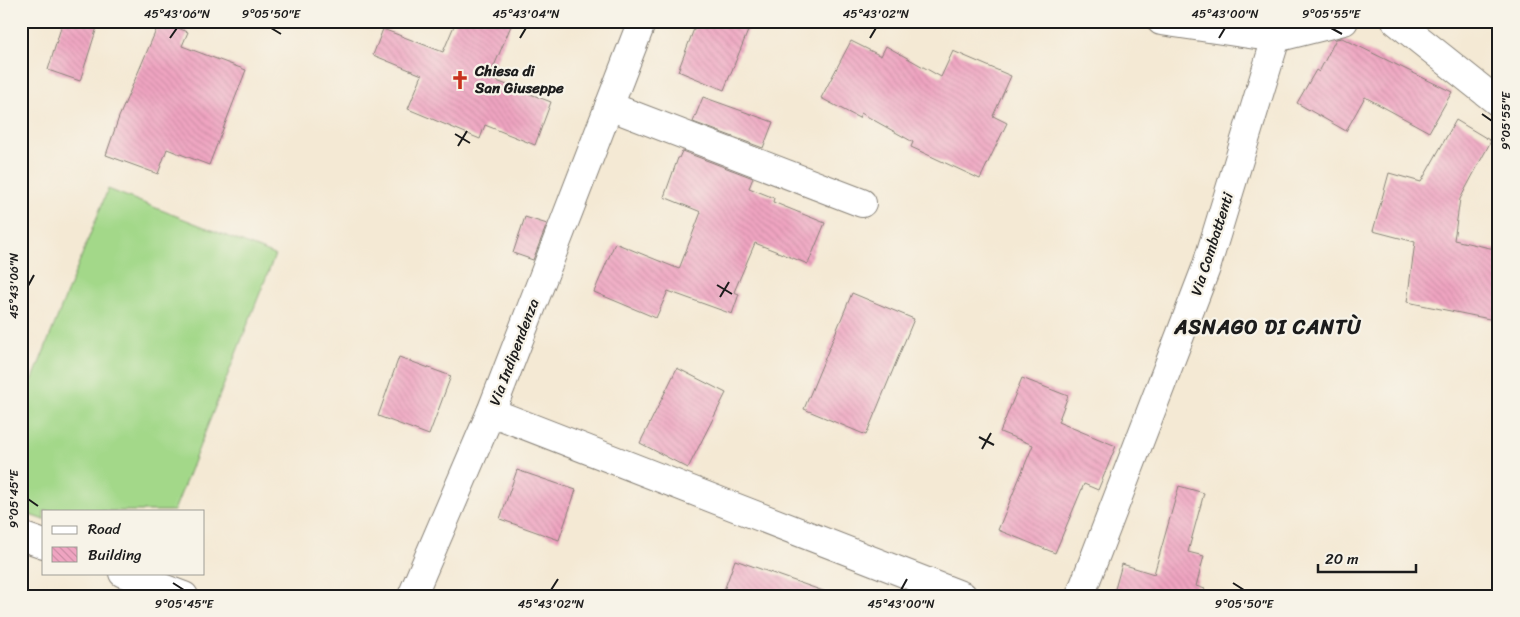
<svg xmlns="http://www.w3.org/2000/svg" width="1520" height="617" font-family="Sriracha,sans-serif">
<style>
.grass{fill:#a3d889;stroke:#607a52}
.building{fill:url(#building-back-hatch)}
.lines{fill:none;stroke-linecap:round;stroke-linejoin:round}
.minor-casing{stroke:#888278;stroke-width:30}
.minor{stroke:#fff;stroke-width:28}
.ticks{fill:none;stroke:#1c1c1c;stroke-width:2}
.labels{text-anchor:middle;stroke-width:4.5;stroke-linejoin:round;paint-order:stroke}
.poi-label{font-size:15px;font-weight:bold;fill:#1c1c1c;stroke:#f7f3e8;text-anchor:start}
.street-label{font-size:15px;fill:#1c1c1c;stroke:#f7f3e8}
.district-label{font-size:20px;font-weight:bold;letter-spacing:1px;fill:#1c1c1c;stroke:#f7f3e8}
.neatline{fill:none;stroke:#1c1c1c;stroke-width:2}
.ticks-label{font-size:12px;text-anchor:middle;fill:#1c1c1c}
</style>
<defs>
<pattern id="building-back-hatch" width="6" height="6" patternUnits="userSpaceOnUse" patternTransform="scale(1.25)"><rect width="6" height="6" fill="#efa4c1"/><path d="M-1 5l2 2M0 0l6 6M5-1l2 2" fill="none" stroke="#cc8da5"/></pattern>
</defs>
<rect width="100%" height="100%" fill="#f7f3e8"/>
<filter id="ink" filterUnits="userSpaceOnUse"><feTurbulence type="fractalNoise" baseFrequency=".02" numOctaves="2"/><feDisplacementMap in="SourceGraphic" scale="10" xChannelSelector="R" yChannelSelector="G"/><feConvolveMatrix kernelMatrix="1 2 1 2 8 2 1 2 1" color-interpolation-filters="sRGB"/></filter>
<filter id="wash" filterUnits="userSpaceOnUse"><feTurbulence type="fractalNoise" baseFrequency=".0096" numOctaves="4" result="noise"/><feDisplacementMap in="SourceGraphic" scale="20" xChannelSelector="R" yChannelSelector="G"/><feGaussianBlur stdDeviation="1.12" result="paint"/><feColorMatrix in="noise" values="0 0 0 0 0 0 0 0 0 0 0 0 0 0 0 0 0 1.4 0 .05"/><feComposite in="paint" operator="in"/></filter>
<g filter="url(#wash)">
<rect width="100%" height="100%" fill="#f4e9d4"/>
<polygon class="grass" points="108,189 275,255 174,511 44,511 44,520 21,512 21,409"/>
<g id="blocks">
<g class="building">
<polygon points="63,21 99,21 80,81 48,70"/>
<polygon points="160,21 188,32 182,46 246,70 209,165 167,149 158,174 106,155 119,117"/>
<polygon points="456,21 513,21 489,78 551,102 535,145 485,125 480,139 408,109 422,75 373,55 383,29 443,52"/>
<polygon points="697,21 752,21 724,90 678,71"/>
<polygon points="1342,38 1452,92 1429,132 1365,97 1346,131 1297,103 1316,70 1319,72 1336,39"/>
<polygon points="851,41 881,56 886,46 941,77 953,51 1011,76 993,116 1007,123 980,179 911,147 913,142 861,113 859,118 821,98"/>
<polygon points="703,97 773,122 763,148 693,122"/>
<polygon points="1456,120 1491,141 1460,199 1454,240 1499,250 1499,321 1407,302 1415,242 1373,231 1389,173 1421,182"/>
<polygon points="682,151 753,178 749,188 774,198 773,202 825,223 808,264 755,243 734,292 739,294 732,314 668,291 656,318 594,292 615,243 679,269 701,212 664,197 678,158 679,158"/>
<polygon points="525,217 547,224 533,260 513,253"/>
<polygon points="852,293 914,319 866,435 804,409"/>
<polygon points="399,357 451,376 429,435 378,416"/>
<polygon points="677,368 726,393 688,468 640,443"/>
<polygon points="1022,378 1068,396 1058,422 1116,446 1098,490 1084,484 1055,553 998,530 1033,445 1000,432"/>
<polygon points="517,470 576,490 559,540 500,519"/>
<polygon points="1179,486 1204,493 1188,552 1204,556 1196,586 1205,589 1204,596 1113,596 1122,564 1154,574"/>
<polygon points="735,560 826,592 825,596 722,596"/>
</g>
</g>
</g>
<g filter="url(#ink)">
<use href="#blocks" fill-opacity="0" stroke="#888278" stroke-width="1"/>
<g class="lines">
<g class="minor-casing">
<g id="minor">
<polyline points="1161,21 1276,38"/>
<polyline points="1396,21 1499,103"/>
<polyline points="609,106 862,203"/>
<polyline points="491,412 963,596"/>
<polyline points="21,536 44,544"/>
<polyline points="123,573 184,596"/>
<polyline points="412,596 491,412 642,21"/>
<polyline points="1080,596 1206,268 1276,38 1344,21"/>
</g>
</g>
<use href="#minor" class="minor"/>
</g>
</g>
<path class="ticks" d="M271 28 281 34M1331 28 1342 34M170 38 177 28M520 38 526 28M870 38 876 28M1219 38 1225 28M1482 114 1492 121M455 134 470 143M458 146 467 131M717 285 732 294M28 286 34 275M720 297 729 282M979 437 994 445M982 449 991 433M28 499 38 506M173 583 184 590M1233 583 1244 590M551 590 558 579M901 590 907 579"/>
<defs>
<g id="church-bare" transform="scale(1.5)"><path d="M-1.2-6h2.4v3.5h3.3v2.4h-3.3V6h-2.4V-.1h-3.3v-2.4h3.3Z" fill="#c8321e" stroke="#f7f3e8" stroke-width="2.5" paint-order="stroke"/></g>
</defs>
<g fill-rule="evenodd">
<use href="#church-bare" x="460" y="80"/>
</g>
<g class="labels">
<g class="poi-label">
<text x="475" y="76">Chiesa di<tspan x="475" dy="17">San Giuseppe</tspan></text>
</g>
<g class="street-label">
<text transform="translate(1212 244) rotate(-72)" y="5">Via Combattenti</text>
<text transform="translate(514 352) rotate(-69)" y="5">Via Indipendenza</text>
</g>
<g class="district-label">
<text x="1268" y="334">ASNAGO DI CANTÙ</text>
</g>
</g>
<rect width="1520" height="617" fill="none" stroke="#f7f3e8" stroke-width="55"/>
<rect x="42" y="510" width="162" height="65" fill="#f7f3e8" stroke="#9f9d96"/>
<rect x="52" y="526" width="25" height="8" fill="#ffffff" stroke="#9f9d96"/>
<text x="88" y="534" font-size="15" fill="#1c1c1c">Road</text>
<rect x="52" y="547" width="25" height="15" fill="url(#building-back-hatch)" stroke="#9f9d96"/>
<text x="88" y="560" font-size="15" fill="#1c1c1c">Building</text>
<path d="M1318 564v8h98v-8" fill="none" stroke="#1c1c1c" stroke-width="2.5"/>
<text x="1325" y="564" font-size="15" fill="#1c1c1c" stroke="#f7f3e8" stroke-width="4" paint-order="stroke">20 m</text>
<rect x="28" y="28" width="1464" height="562" class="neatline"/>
<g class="ticks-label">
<text x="177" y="18">45°43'06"N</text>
<text x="271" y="18">9°05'50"E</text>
<text x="526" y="18">45°43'04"N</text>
<text x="876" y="18">45°43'02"N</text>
<text x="1225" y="18">45°43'00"N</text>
<text x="1331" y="18">9°05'55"E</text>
<text transform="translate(1506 121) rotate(-90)" y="4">9°05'55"E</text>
<text transform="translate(14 286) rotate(-90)" y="4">45°43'06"N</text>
<text transform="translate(14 499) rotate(-90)" y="4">9°05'45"E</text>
<text x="184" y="608">9°05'45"E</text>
<text x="551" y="608">45°43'02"N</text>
<text x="901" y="608">45°43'00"N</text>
<text x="1244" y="608">9°05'50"E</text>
</g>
</svg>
